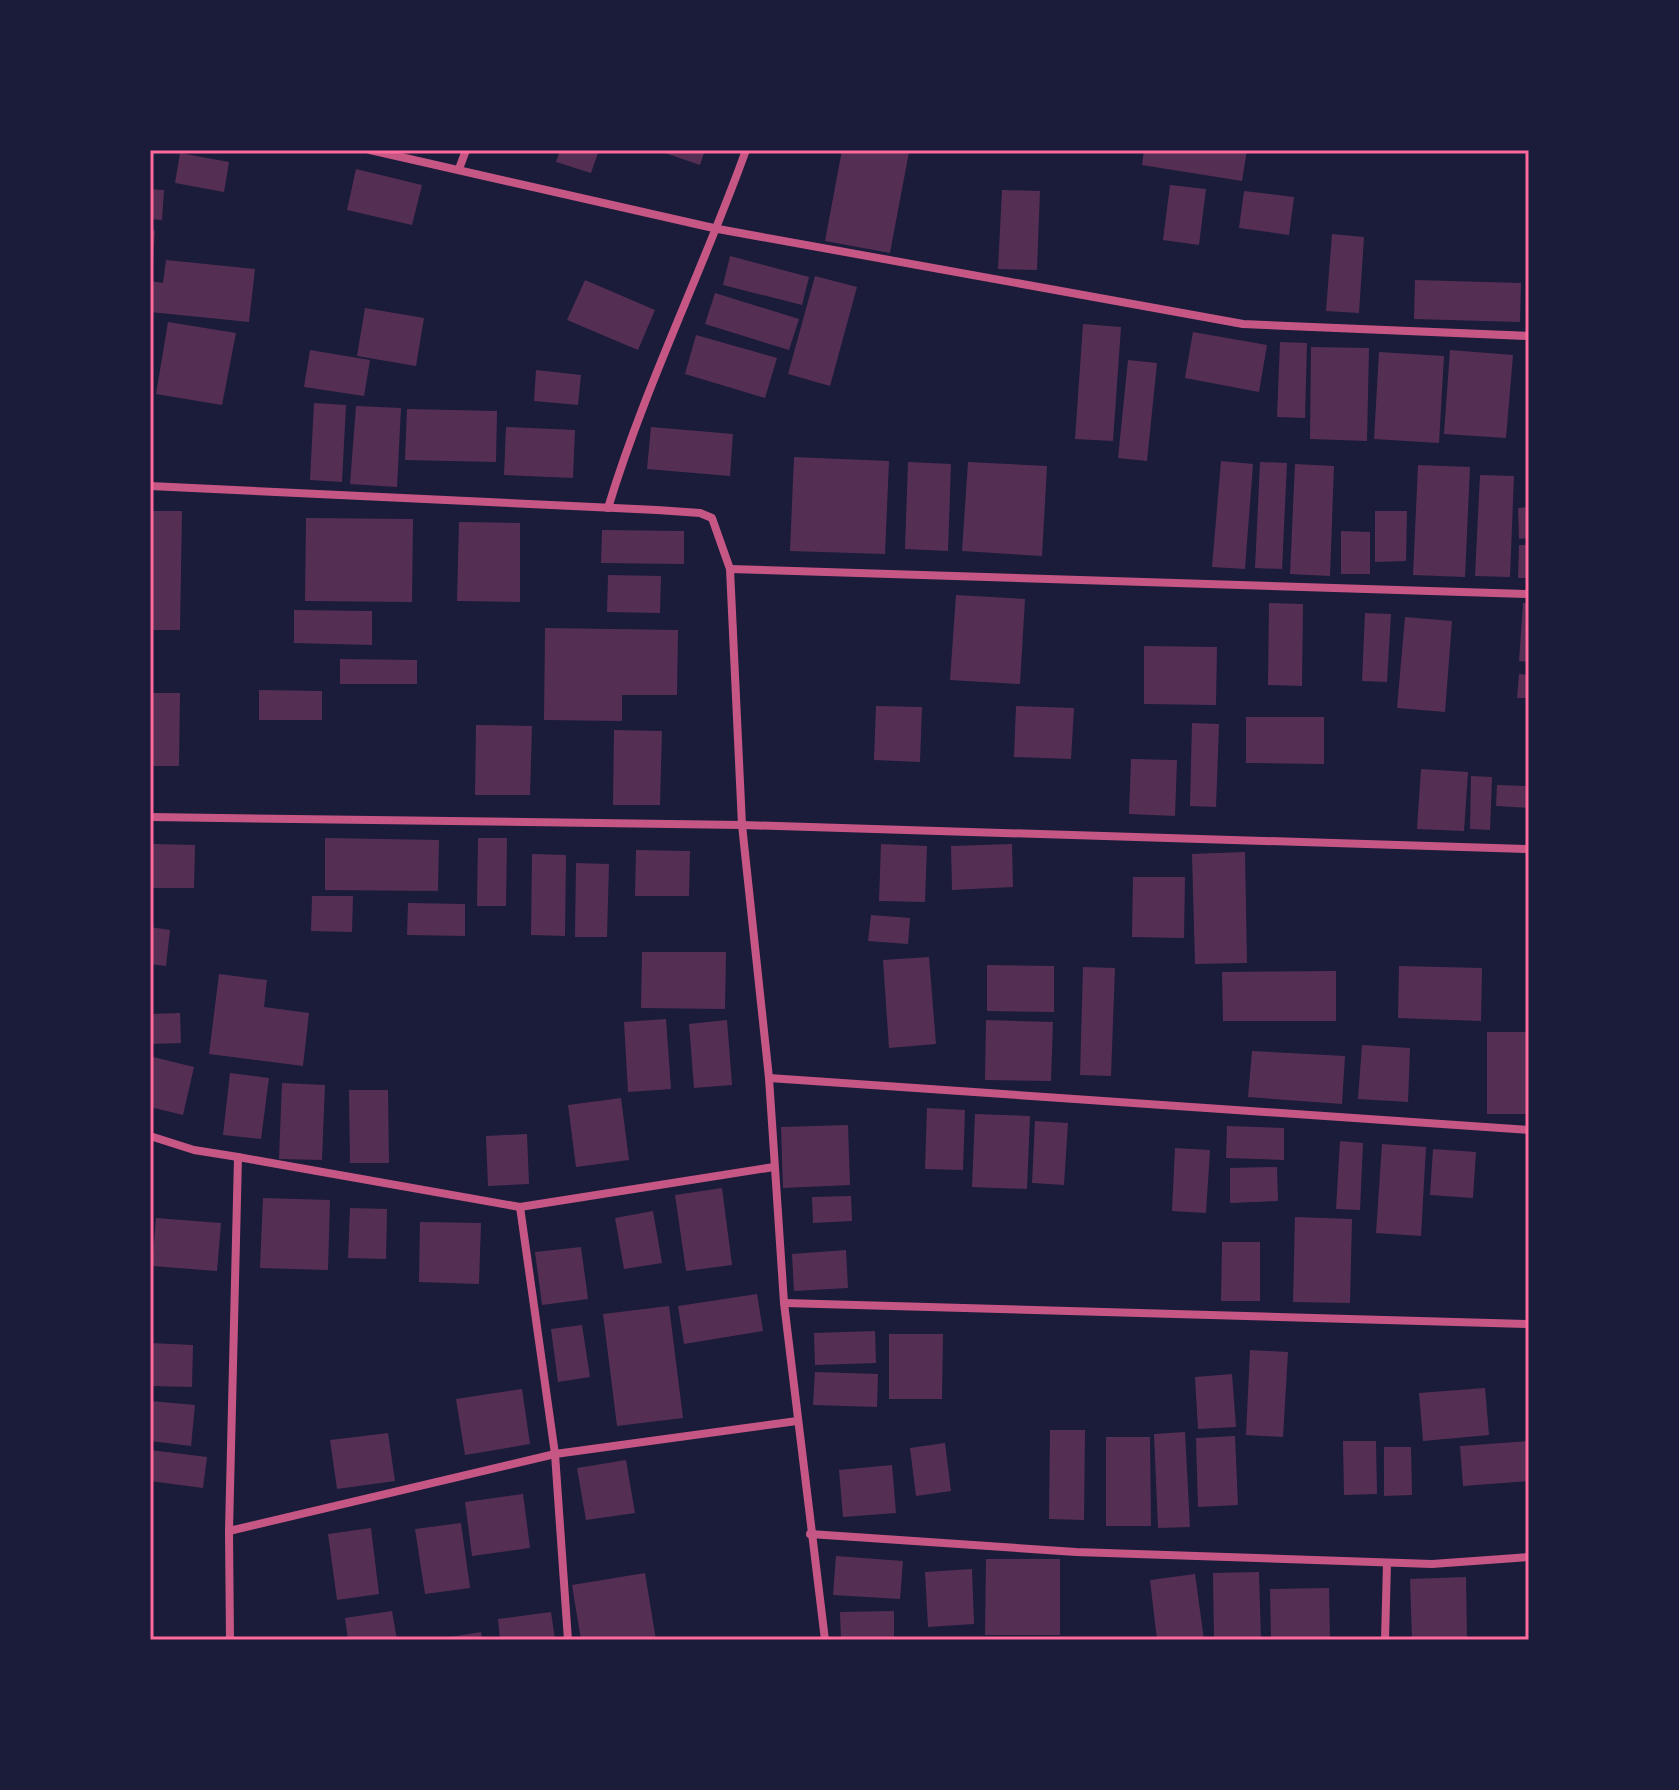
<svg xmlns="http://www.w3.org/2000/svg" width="1679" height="1790" font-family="Montserrat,sans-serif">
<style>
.building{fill:#542f53}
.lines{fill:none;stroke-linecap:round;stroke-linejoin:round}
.minor{stroke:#c65784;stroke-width:8}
.neatline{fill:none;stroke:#ff6b9d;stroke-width:3}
</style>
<rect width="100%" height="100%" fill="#1b1b3a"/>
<g class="building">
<polygon points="560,150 599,150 591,173 556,162"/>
<polygon points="656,150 705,150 700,165"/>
<polygon points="842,150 909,152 890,253 825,241"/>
<polygon points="1144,150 1247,150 1242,181 1142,165"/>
<polygon points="180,153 229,162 224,192 175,183"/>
<polygon points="356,169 422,185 412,225 347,210"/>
<polygon points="1170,185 1206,189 1199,245 1163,240"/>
<polygon points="150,189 164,190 162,220 150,219"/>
<polygon points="1002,190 1040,191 1037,270 998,269"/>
<polygon points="1244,191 1294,197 1289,235 1239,228"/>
<polygon points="150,229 155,230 153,261 150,261"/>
<polygon points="1332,234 1364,237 1359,313 1326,311"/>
<polygon points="730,256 809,277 802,305 723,285"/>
<polygon points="166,260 255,269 249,322 150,312 150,281 163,283"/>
<polygon points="815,276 857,287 830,386 788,374"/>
<polygon points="585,280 655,310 638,350 567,320"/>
<polygon points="1415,280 1521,283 1520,322 1414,319"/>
<polygon points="715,293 799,319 789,350 705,324"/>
<polygon points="365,308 424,318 416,366 357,356"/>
<polygon points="168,322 236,333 222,405 156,394"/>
<polygon points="1083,324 1121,327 1113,441 1075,439"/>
<polygon points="1193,332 1267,345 1259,392 1185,378"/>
<polygon points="696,335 777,358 765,398 685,374"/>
<polygon points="1280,342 1307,343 1305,418 1277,417"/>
<polygon points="1311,347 1369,348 1367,441 1310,439"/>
<polygon points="310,350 370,360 364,396 304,387"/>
<polygon points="1450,350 1513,355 1506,438 1444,434"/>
<polygon points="1379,352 1444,356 1439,443 1374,439"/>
<polygon points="1128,360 1157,363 1147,461 1118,458"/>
<polygon points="536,370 581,375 578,405 534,401"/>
<polygon points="314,403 346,405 342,482 310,480"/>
<polygon points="356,406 401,408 397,487 350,484"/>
<polygon points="407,409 497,411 496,462 405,460"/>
<polygon points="506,427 575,430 573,478 504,475"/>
<polygon points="651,427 733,434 730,476 647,469"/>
<polygon points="794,457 889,461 885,554 790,551"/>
<polygon points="1221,461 1253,464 1245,569 1212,567"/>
<polygon points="908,462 951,464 948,551 905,549"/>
<polygon points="968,462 1047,466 1042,556 962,551"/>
<polygon points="1260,462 1287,463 1282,569 1255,568"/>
<polygon points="1295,464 1334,466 1330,576 1290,574"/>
<polygon points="1418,465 1470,467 1465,577 1413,575"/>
<polygon points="1480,475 1514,476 1510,577 1475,576"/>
<polygon points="1529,507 1529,538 1519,539 1518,508"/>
<polygon points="150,511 182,511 180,630 150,630"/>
<polygon points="1375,511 1407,511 1406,561 1375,562"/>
<polygon points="306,518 413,519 412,602 305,601"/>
<polygon points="459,522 520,523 520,602 457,601"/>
<polygon points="602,530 684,531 684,564 601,563"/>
<polygon points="1341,531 1370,532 1370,574 1341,574"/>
<polygon points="1519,545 1529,545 1529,578 1518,578"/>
<polygon points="608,575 661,576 660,613 607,612"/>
<polygon points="956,595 1025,599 1020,684 950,680"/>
<polygon points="1269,603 1303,604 1302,686 1268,685"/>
<polygon points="1523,603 1529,603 1529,662 1519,661"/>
<polygon points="294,610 372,611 372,645 294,643"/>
<polygon points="1365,613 1391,614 1387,682 1362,681"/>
<polygon points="1405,617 1452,621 1445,712 1397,708"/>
<polygon points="545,628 678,630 677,695 622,695 622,721 544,720"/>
<polygon points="1144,646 1217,647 1216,705 1144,704"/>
<polygon points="340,659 417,660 417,684 340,684"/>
<polygon points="1519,674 1529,675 1529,698 1517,698"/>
<polygon points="259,690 322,691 322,720 259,720"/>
<polygon points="150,693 180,693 179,766 150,766"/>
<polygon points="876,706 922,707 920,762 874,760"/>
<polygon points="1016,706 1074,708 1071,759 1014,757"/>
<polygon points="1246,717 1324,717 1324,764 1246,763"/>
<polygon points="1192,723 1219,724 1216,807 1190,806"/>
<polygon points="476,725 532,726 530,795 475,795"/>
<polygon points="614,730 662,731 660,805 613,805"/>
<polygon points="1131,759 1177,760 1175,816 1129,814"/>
<polygon points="1421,769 1468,772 1464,831 1417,829"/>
<polygon points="1471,776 1492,777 1490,830 1470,829"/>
<polygon points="1497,785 1529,786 1529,808 1496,806"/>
<polygon points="325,838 439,840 438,891 325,890"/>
<polygon points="478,838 507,838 506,906 477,906"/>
<polygon points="153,844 195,845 194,888 153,888"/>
<polygon points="881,844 927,846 925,902 879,901"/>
<polygon points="1012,844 1013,887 952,890 951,846"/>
<polygon points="636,850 690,851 689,896 635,896"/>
<polygon points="1245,852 1247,963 1195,964 1192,854"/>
<polygon points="532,854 566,855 565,936 531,935"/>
<polygon points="576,863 609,864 607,937 575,937"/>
<polygon points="1133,877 1185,877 1184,938 1132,937"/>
<polygon points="312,896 353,896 352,932 311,931"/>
<polygon points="408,903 465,904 465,936 407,935"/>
<polygon points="871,915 910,918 908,944 868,941"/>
<polygon points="150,927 170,930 166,966 150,964"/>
<polygon points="642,952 726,952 725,1009 641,1008"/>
<polygon points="929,957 936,1044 889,1048 883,960"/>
<polygon points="987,965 1054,966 1054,1012 987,1011"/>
<polygon points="1399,966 1482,968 1481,1021 1398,1018"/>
<polygon points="1083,967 1115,968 1111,1076 1080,1075"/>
<polygon points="1336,971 1336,1021 1223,1021 1222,972"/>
<polygon points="219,974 267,980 264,1007 309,1013 303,1066 209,1054"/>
<polygon points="180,1013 181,1043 150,1044 150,1014"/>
<polygon points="666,1019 671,1089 628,1092 624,1022"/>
<polygon points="727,1020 732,1085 694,1088 689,1024"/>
<polygon points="986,1020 1053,1022 1051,1081 985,1080"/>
<rect x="1487" y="1032" width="42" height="82"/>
<polygon points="1362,1045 1410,1048 1408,1102 1358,1099"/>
<polygon points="1252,1051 1345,1056 1342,1104 1248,1097"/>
<polygon points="153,1057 194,1067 183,1115 150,1107"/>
<polygon points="230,1073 269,1078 261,1139 223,1135"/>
<polygon points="282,1083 325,1085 322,1160 279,1159"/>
<polygon points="349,1090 388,1090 389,1163 350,1163"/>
<polygon points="621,1098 629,1160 576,1167 568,1105"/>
<polygon points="927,1108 965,1110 963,1170 925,1169"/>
<polygon points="975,1114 1030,1116 1027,1189 972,1187"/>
<polygon points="1035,1121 1068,1123 1064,1185 1032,1183"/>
<polygon points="848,1125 850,1185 783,1188 781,1127"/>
<polygon points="1227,1126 1284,1128 1284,1160 1226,1158"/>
<polygon points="527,1134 529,1184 488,1186 486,1136"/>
<polygon points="1340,1141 1363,1143 1360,1210 1336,1209"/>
<polygon points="1382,1144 1426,1147 1421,1236 1376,1233"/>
<polygon points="1175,1148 1210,1150 1206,1213 1172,1211"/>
<polygon points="1433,1149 1476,1152 1473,1198 1430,1195"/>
<polygon points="1277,1167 1278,1201 1230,1203 1230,1168"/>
<polygon points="722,1188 732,1265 686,1271 675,1195"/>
<polygon points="851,1196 852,1221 813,1223 812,1197"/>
<polygon points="263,1198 330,1200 328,1270 260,1268"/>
<polygon points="350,1208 387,1209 386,1259 348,1258"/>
<polygon points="653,1211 662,1263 624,1269 615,1218"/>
<polygon points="1295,1217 1352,1219 1350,1303 1293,1302"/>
<polygon points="156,1218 221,1223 217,1271 152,1266"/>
<polygon points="420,1222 481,1223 479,1284 419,1282"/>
<polygon points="1222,1242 1260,1242 1260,1301 1221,1301"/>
<polygon points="581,1247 588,1299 542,1305 535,1252"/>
<polygon points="846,1250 848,1288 794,1291 792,1254"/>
<polygon points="757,1294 763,1331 684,1344 678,1306"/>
<polygon points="669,1306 683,1418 617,1426 603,1314"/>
<polygon points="582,1325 590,1377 558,1382 551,1329"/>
<polygon points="875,1331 876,1363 815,1365 814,1333"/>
<polygon points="889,1334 943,1334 942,1399 889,1399"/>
<polygon points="150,1343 193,1345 192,1387 150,1386"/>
<polygon points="1250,1350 1288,1352 1283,1437 1246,1435"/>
<polygon points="815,1372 878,1374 877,1407 813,1405"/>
<polygon points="1232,1374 1236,1427 1198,1429 1195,1377"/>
<polygon points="1485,1388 1489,1435 1423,1441 1419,1393"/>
<polygon points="522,1389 530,1444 465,1455 456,1399"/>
<polygon points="150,1401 195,1405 191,1446 150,1441"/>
<polygon points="1050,1430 1085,1430 1084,1520 1049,1519"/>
<polygon points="1185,1432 1190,1527 1158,1528 1154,1434"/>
<polygon points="388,1433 395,1481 337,1489 330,1440"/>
<polygon points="1235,1436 1238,1505 1198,1507 1196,1438"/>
<polygon points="1106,1437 1150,1437 1151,1526 1106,1526"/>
<polygon points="1343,1441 1376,1441 1377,1494 1344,1495"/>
<polygon points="1529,1441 1529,1481 1463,1486 1460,1446"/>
<polygon points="945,1443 951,1491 916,1496 910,1448"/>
<polygon points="1384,1447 1411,1447 1412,1495 1384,1496"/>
<polygon points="150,1450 207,1457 203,1488 150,1481"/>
<polygon points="626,1460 635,1513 586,1520 577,1468"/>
<polygon points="892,1465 896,1513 843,1517 839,1470"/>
<polygon points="523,1494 530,1548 472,1556 465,1502"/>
<polygon points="461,1523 470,1588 425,1594 415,1529"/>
<polygon points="371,1528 379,1594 337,1600 328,1534"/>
<polygon points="836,1556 903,1561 900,1599 833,1595"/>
<polygon points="986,1559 1060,1559 1060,1635 985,1635"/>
<polygon points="972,1569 974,1624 928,1627 925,1572"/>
<polygon points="1259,1572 1261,1640 1214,1640 1213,1573"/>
<polygon points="645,1573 656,1640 581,1640 572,1585"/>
<polygon points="1195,1574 1204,1640 1157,1640 1150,1580"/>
<polygon points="1466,1577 1467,1640 1412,1640 1410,1579"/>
<polygon points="1329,1588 1330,1640 1271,1640 1270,1589"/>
<polygon points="392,1611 397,1640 348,1640 345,1618"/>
<polygon points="894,1611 894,1640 841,1640 840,1612"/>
<polygon points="551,1612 555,1640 500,1640 498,1619"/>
<polygon points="481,1632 482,1640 445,1640 444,1638"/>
</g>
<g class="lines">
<g class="minor">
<polyline points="370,150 718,229 1243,324 1529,336"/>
<polyline points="459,169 466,150"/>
<polyline points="150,486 657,510 700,513 712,518 730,569 742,825 769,1078 784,1303 825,1640"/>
<path d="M608 508C645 386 703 270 746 150"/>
<polyline points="730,569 1529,594"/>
<polyline points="150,817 742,825 1529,849"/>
<polyline points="769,1078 1529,1130"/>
<polyline points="150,1136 194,1150 238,1157 229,1531 555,1454 797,1421"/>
<polyline points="238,1157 520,1207 555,1454 568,1640"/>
<polyline points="520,1207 774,1167"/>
<polyline points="784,1303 1529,1324"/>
<polyline points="229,1531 230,1640"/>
<polyline points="810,1534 1076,1552 1432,1564 1529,1557"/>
<polyline points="1385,1640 1387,1563"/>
</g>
</g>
<rect width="1679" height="1790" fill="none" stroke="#1b1b3a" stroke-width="304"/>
<rect x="152" y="152" width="1375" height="1486" class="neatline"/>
</svg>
